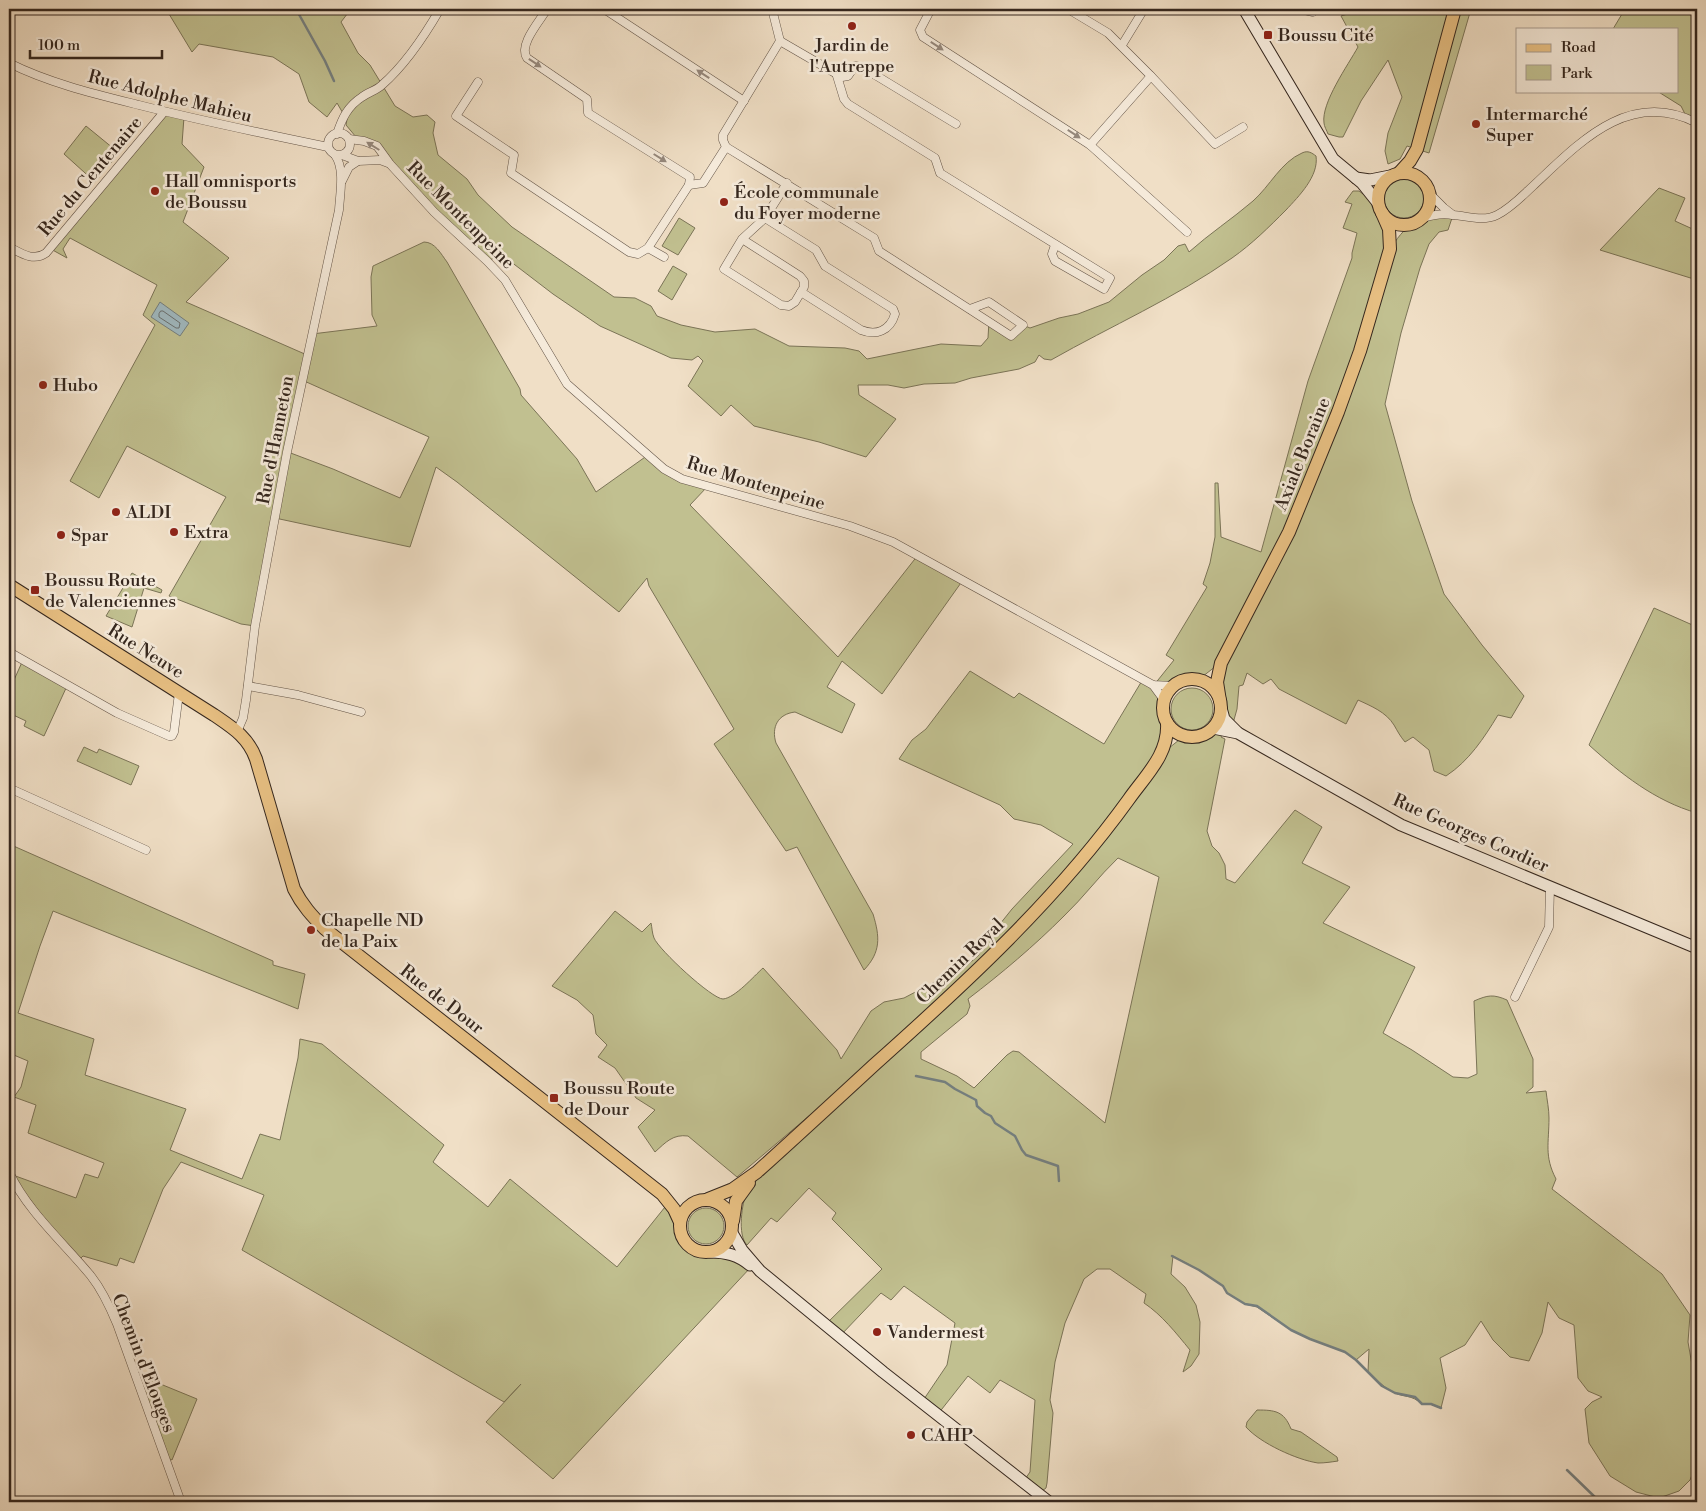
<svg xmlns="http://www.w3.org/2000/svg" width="1706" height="1511" font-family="'Libre Bodoni',serif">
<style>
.green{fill:#c1c090;stroke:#7b7457;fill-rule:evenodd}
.water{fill:#a0b9c0;stroke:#757f7f}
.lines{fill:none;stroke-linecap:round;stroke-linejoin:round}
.shore{stroke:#6a706f;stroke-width:1}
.stream{stroke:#757f7f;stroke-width:2.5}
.street-casing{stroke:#645548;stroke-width:9}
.secondary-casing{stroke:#35271e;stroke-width:13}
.primary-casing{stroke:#35271e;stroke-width:14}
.street{stroke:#f5eada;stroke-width:8}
.secondary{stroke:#f5eada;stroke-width:11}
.primary{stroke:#e8c083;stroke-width:12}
.oneway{fill:#95887c}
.poi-dot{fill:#8f2418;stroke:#f5eada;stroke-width:2}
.labels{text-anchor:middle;stroke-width:5;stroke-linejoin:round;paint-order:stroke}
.poi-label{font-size:18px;fill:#35271e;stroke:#f5eada;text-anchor:start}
.street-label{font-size:18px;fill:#35271e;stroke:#f5eada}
</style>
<rect width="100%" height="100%" fill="#f0dfc6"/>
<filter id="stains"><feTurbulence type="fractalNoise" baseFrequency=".004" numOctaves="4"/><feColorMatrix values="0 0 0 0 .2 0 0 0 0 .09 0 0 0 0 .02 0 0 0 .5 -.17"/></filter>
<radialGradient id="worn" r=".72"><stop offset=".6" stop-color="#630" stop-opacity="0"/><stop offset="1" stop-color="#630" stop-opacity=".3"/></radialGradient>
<g class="green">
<path d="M166 9H351L341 22 358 53 370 65 395 106 413 117 427 115 435 122 433 133 438 155 467 179 478 195 512 227 614 297 635 298 651 306 657 316 681 325 715 332 755 329 789 346 845 348 859 351 867 359 941 344 981 346 988 338 989 321 1011 336 1023 325 1030 328 1059 318 1078 314 1109 302 1142 275 1164 260 1178 246 1185 244 1189 252C1209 234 1232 219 1253 201 1270 186 1281 162 1302 153 1308 150 1312 153 1316 156 1319 176 1299 196 1286 210 1269 227 1252 244 1232 258 1175 298 1111 326 1051 360L1044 359 1039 355 1035 362 1019 369 971 378 955 383 924 384 904 388 888 385H858L859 395 896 419 866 457 819 442 754 426 731 405 721 416 688 386 703 361 698 356 692 360 671 358 600 326 553 294 502 255 487 261 445 223 377 146 356 137 346 125 349 108 344 115 337 103 327 117 309 102 299 74 273 57 199 44 192 52Z"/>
<path d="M1364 9H1471L1429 153 1407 146 1400 159 1388 164 1385 151 1388 133 1402 97 1388 60 1361 101 1343 137H1339L1328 134C1327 131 1324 126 1324 123 1321 103 1348 65 1358 47L1341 16Z"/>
<polygon points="1625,9 1697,9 1697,123 1687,118 1681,106 1657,91 1677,91 1677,29 1613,29"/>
<path d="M164 112 184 117 182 144 204 167 183 222 229 258 186 302 307 355 312 334 377 326 372 315 371 277 373 266 424 242C435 242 441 254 447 262L520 389 521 395 577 459 596 492 648 455 664 469 707 487 690 505 838 657 918 555 963 580 882 694 842 661 827 687 855 704 842 733 795 712C778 714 771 727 776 743L873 914C880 937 881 952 864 970L797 847 786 851 714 744 734 729 649 586 647 578 619 612 457 482 436 467 410 547 275 518 255 626 241 624 169 596 226 497 127 446 99 498 70 481 155 325 143 315 157 285 70 238 63 249 67 258 49 248ZM302 380 429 437 400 498 333 469 288 452Z"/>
<polygon points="86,126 119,153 95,182 64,154"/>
<circle cx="1404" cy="198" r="20"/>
<path d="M1362 183 1378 203 1391 248C1409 219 1421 218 1453 215L1448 230 1439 232 1429 244 1420 268 1401 333 1385 404 1412 501 1444 594 1482 645 1524 696 1511 718 1498 715C1484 738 1469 761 1446 776L1434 771 1429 750 1413 737 1405 742C1400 736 1398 732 1394 725 1386 712 1371 706 1358 700L1346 724 1279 689 1271 679 1263 684 1247 673 1243 685 1239 686 1237 709 1232 727 1224 719 1220 663 1198 680C1181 679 1163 688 1163 708 1163 714 1166 718 1167 724 1168 732 1164 743 1164 752L1179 740 1187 737 1201 736 1213 728 1224 729 1221 737 1225 739 1207 831 1212 846 1219 853 1225 865 1226 879 1235 883 1295 810 1322 827 1302 863 1350 887 1323 923 1415 967 1383 1033 1412 1050 1453 1077 1468 1078 1477 1074 1474 1001C1488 995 1493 994 1507 1000L1533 1059V1087L1526 1093 1546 1091C1547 1100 1549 1109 1549 1118 1549 1143 1544 1156 1556 1179L1552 1189 1662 1274 1690 1315 1688 1342 1696 1388 1697 1463 1690 1480 1679 1491 1659 1498 1636 1492 1610 1476 1589 1443 1585 1409 1592 1402 1602 1397 1588 1391 1578 1378 1574 1325 1559 1318 1548 1302 1542 1333 1529 1361 1510 1357 1493 1340 1481 1321 1465 1345 1440 1358 1446 1388 1441 1408 1431 1404H1422C1411 1394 1404 1398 1393 1392 1383 1387 1376 1379 1368 1372L1369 1349 1356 1360 1345 1352 1310 1339 1291 1330 1257 1307 1245 1304 1227 1293 1223 1286 1199 1270 1173 1256 1171 1274 1185 1287 1196 1305 1200 1322 1199 1354 1191 1366 1183 1372 1190 1350C1176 1333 1162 1315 1144 1303L1146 1294 1110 1269H1097L1084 1279 1065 1323 1055 1362 1050 1400 1053 1413 1047 1483 1046 1488 1038 1494 1023 1482 1030 1472 1035 1400 1000 1380 990 1393 968 1376 938 1414 922 1402 947 1365 955 1323 904 1286 891 1300 881 1293 840 1336 826 1324 882 1269 832 1219 836 1213 809 1188 777 1222 771 1218 747 1245C737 1235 742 1203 747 1191L836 1093 737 1177 688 1136C673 1134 666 1142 655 1152L638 1127 655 1110 636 1098 615 1068 598 1057 607 1045 596 1034 593 1015 577 1000 552 986 615 911 642 932 651 923C652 927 652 933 654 938 659 950 712 999 723 999 735 998 754 976 763 968L837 1050 841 1059 871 1011 884 1002 904 998 942 978 956 975 979 955 980 949 1012 909 1073 844 1041 825 1014 819 1000 805 899 759 912 740 926 729 970 671 1014 698 1019 693 1104 744 1143 679 1154 685 1174 660 1166 655 1207 587 1203 584 1210 563 1215 537V483H1218L1221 537 1261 552 1308 381 1352 258V253L1357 233 1343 228 1352 204 1345 202 1353 191H1359L1363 194ZM1118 858 1159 877 1105 1123 1019 1052 1013 1051 1007 1055 974 1088 957 1076 921 1059V1052L967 1014 970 1006 968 999C1002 973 1034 946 1064 916 1083 898 1099 876 1118 858Z"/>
<polygon points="1659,188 1685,198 1675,221 1697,231 1697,280 1600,250"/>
<polygon points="679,218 695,228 678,255 662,246"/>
<polygon points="673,266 687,274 672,300 658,291"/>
<polygon points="132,573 162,590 161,593 144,588 132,627 106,616"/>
<path d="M1654 608 1697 627V813C1655 801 1621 774 1589 745Z"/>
<polygon points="23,660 67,686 44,736 24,726 26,721 9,713 9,691"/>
<circle cx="1192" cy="709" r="21"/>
<polygon points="84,747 97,753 99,749 139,766 131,785 77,761"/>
<polygon points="9,844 273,961 273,965 305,974 298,1009 53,911 40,946 18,1013 94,1039 85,1075 186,1109 170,1150 242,1179 260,1134 280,1140 298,1058 300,1039 322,1044 444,1145 433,1162 488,1207 510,1179 617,1267 669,1202 680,1222 682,1237 687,1244 694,1249 702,1252 725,1252 751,1267 553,1479 486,1422 521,1384 504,1402 242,1250 264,1195 181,1162 163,1189 134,1263 120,1258 117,1266 83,1256 78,1261 10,1174 76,1198 85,1174 98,1178 104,1163 28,1133 36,1105 14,1097 21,1087 28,1061 9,1053"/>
<circle cx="706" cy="1226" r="18"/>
<polygon points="136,1374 197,1399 172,1460 164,1456"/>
<path d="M1257 1410C1275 1410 1284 1411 1291 1429L1301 1432 1337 1457 1338 1461C1331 1462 1325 1463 1318 1463 1297 1460 1260 1443 1246 1427L1247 1422Z"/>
</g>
<polygon class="water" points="160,302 189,323 180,336 151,317"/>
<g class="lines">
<polygon class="shore" points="161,311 163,311 180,323 179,328 176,328 159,317 159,314"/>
<g class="stream">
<polyline points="296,9 325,61 334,81"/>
<polyline points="916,1076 945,1082 955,1089 976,1100 977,1106 985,1113 991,1116 995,1123 1015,1136 1022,1150 1026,1155 1058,1166 1059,1181"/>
<polyline points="1172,1256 1199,1270 1223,1286 1227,1293 1245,1304 1257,1306 1291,1330 1310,1339 1345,1352 1356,1360 1382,1386 1395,1393 1415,1397 1422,1404 1431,1404 1441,1408"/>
<polyline points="1567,1470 1600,1502"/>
</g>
<g class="street-casing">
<g id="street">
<path d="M547 9C540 21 518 45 527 58L587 99 588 113 690 177 689 185"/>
<polyline points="604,9 744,101"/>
<polyline points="931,9 920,30 923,37 1090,145 1187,232"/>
<polyline points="1068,9 1108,33 1151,76"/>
<polyline points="1300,9 1313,12"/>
<polyline points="780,41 842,77 848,76 855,66 862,67 956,124"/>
<polyline points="1122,45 1144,9"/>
<path d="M9 63C49 83 95 94 139 105 202 121 265 134 328 147"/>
<polyline points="837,76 844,99 848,104 935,158 940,173 1110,278 1104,289 1055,261 1052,254 1055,245"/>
<polyline points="478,82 456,116 514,155 511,173 629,252 638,254 648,248 689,185 703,183 726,147 723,140 723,135 780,41 772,9"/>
<circle cx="339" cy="144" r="11"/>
<path d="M337 134C342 118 348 106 362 97 369 92 377 90 382 85 405 65 425 35 440 9"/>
<polyline points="349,139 364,141 377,146 390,164 434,212 487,261 505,280 567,384 664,469 682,479 850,526 893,542 1153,685 1172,686"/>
<polyline points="1090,145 1151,76 1215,144 1243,127"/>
<polyline points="726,147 874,238 879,251 1011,336 1023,325 989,302 970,309"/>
<polyline points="342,155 358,161 380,160 388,163"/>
<polyline points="342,181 349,167 358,161"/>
<polyline points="1430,194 1444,208 1453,215"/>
<path d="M765 218 816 250 825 266 893 309 895 314C890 331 876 336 861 330L801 292"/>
<path d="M1423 218C1432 215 1442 213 1453 215 1468 216 1483 222 1497 215 1511 208 1522 196 1533 186 1579 143 1629 88 1697 123"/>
<polyline points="742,239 800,276 804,281 804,287 795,302 789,306 781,305 724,269 742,239 765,218 787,183"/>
<path d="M9 247C21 253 33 262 46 253L164 112"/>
<polyline points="648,248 664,257"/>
<polyline points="9,652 117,713 169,736 172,736 174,732 179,693"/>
<polyline points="1153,685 1164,700"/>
<polyline points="248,686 298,695 361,712"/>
<path d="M237 732 243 718 246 700 255 626 287 452 339 210C340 193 345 169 335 155"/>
<polyline points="9,788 146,850"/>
<polyline points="1515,997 1549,927 1550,887"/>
<path d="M9 1172C28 1212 63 1242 91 1276 102 1290 110 1307 117 1324L181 1502"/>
</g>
</g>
<g class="secondary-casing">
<g id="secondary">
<polyline points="1244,9 1333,159 1362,183 1378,203"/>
<polyline points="1356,178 1370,180 1390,176"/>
<polyline points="1221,708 1224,719 1237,732"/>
<polyline points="1213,728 1238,733 1401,825 1697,948"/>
<polyline points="732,1233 742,1250 760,1271 883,1372 1049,1502"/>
<path d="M710 1252C726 1252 738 1255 750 1265"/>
</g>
</g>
<g class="primary-casing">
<g id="primary">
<circle cx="1404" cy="199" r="26"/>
<polyline points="1399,173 1410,161 1417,149 1455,9"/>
<path d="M9 585 214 715C233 728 248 737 256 759L294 889C302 905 312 916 325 929L662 1194 674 1209 680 1222"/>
<circle cx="1192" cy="708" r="29"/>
<polyline points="1220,701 1217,682 1221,663 1289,532 1338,412 1360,351 1390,249 1389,229 1382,213"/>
<path d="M708 1199 733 1189 757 1172C796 1137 835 1101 874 1065 966 983 1057 899 1129 799 1146 775 1169 754 1167 723"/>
<circle cx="706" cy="1226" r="26"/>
<polyline points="733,1221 736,1201 749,1183"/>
</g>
</g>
<use href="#street" class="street"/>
<use href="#secondary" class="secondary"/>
<use href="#primary" class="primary"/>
</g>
<defs><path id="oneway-solid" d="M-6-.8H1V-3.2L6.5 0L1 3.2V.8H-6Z" transform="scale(1.25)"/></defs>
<g class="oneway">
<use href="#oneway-solid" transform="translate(937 46) rotate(33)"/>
<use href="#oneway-solid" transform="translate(535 63) rotate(34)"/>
<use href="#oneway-solid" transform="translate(703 74) rotate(-147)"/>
<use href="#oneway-solid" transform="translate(1074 134) rotate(33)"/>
<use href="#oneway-solid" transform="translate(373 146) rotate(-148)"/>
<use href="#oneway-solid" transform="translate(660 158) rotate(32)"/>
</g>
<g class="poi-dot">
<circle cx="852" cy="26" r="5"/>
<rect x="1263" y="30" width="10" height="10" rx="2.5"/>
<circle cx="1476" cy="124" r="5"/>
<circle cx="155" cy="191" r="5"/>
<circle cx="724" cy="202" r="5"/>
<circle cx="43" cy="385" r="5"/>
<circle cx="116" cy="512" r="5"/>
<circle cx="174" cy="532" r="5"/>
<circle cx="61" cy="535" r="5"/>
<rect x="30" y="585" width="10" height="10" rx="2.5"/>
<circle cx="311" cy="930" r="5"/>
<rect x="549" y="1093" width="10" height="10" rx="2.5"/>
<circle cx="877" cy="1332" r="5"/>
<circle cx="911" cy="1435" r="5"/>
</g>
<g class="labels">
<g class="poi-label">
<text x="1278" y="41">Boussu Cité</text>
<text x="852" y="51" text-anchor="middle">Jardin de<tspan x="852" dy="21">l'Autreppe</tspan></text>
<text x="1486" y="120">Intermarché<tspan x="1486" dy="21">Super</tspan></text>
<text x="165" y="187">Hall omnisports<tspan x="165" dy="21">de Boussu</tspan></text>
<text x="734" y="198">École communale<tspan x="734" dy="21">du Foyer moderne</tspan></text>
<text x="53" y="391">Hubo</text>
<text x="126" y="518">ALDI</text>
<text x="184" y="538">Extra</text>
<text x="71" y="541">Spar</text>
<text x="45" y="586">Boussu Route<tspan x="45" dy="21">de Valenciennes</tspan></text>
<text x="321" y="926">Chapelle ND<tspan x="321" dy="21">de la Paix</tspan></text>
<text x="564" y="1094">Boussu Route<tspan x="564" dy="21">de Dour</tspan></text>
<text x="887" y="1338">Vandermest</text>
<text x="921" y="1441">CAHP</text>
</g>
<g class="street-label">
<text transform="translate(170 96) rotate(14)" y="6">Rue Adolphe Mahieu</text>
<text transform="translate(90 176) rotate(-50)" y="6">Rue du Centenaire</text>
<text transform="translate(461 215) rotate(45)" y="6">Rue Montenpeine</text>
<text transform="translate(275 440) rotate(-79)" y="6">Rue d'Hanneton</text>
<text transform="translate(1302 454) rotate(-68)" y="6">Axiale Boraine</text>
<text transform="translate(756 483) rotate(17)" y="6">Rue Montenpeine</text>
<text transform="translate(146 651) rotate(32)" y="6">Rue Neuve</text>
<text transform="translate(1471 833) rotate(24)" y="6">Rue Georges Cordier</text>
<text transform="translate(960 961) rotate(-44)" y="6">Chemin Royal</text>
<text transform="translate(442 999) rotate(38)" y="6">Rue de Dour</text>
<text transform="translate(144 1363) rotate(69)" y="6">Chemin d'Elouges</text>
</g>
</g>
<rect width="1706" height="1511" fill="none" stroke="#f0dfc6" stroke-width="30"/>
<rect x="10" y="10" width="1686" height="1491" fill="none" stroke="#35271e" stroke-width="2.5"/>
<rect x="15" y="15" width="1676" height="1481" fill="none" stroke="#35271e"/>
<rect x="1516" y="28" width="162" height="65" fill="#f5eada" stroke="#a89c8f"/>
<rect x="1526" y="44" width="25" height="8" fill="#e8c083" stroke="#a89c8f"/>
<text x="1561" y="52" font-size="15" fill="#35271e">Road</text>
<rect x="1526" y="65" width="25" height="15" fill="#c1c090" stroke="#a89c8f"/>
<text x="1561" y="78" font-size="15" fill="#35271e">Park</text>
<path d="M30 50v8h132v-8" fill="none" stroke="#35271e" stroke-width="2.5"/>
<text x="38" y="50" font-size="15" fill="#35271e" stroke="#f5eada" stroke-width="4" paint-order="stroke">100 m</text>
<rect width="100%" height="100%" filter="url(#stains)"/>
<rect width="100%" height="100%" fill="url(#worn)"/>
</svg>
